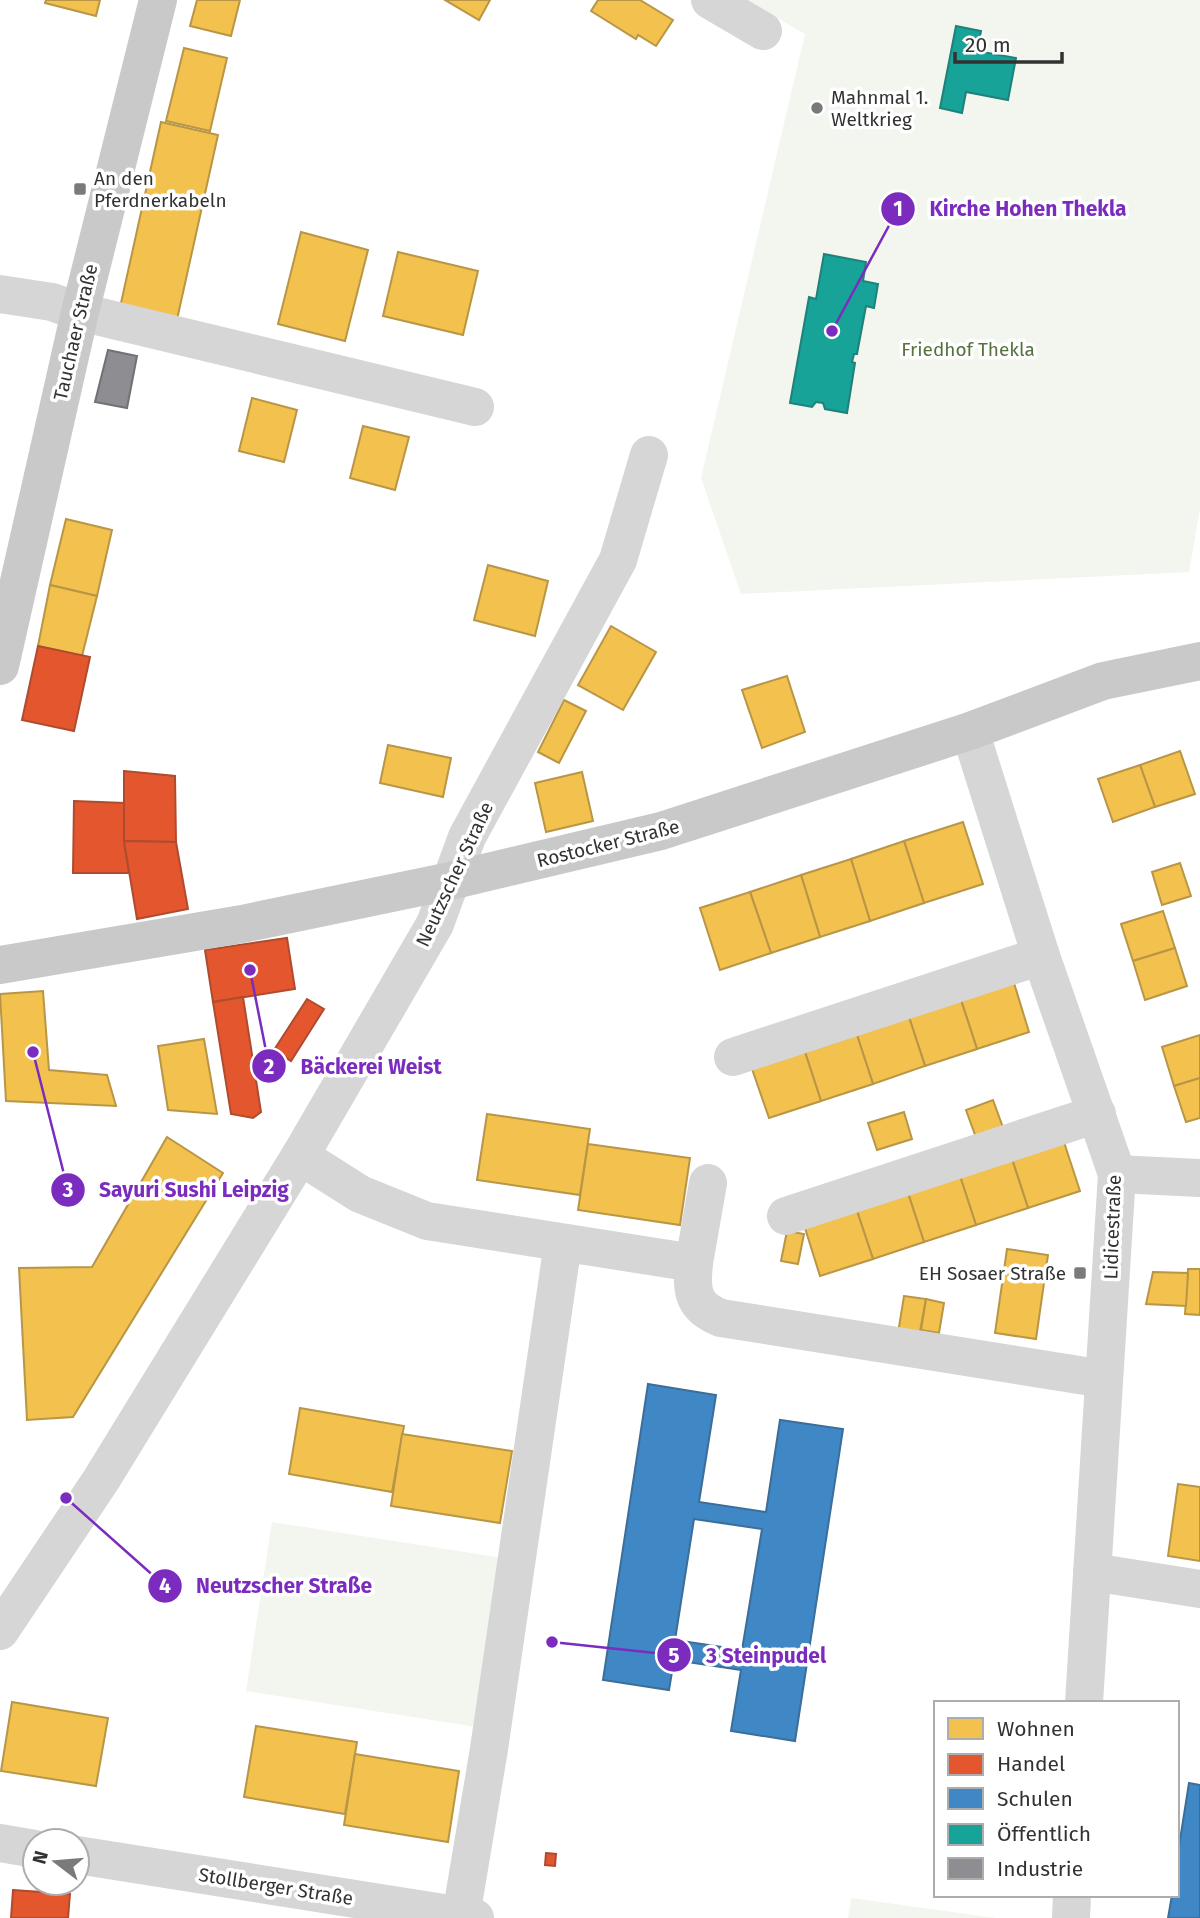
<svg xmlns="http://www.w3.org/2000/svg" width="1200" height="1918" font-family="'Fira Sans',sans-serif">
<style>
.green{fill:#f2f6ee}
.homes{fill:#f2c14e;stroke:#b89646;stroke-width:2}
.shops{fill:#e4572e;stroke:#af4c2f;stroke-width:2}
.schools{fill:#3f88c5;stroke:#3b6e99;stroke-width:2;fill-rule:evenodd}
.public{fill:#17a398;stroke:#1f8179;stroke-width:2}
.industry{fill:#8d8d92;stroke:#727275;stroke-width:2}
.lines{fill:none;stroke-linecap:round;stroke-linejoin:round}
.minor{stroke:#d6d6d6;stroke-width:38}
.major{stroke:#c9c9c9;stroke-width:38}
.poi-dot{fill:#7a7a7a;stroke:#fff;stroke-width:2.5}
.labels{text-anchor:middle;stroke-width:7;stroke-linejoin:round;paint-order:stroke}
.poi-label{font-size:19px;fill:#323232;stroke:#fff;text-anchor:start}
.street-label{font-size:19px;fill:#323232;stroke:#fff}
.park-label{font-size:19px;fill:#55713c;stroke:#fff}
.leader{fill:none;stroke:#7b2cbf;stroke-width:2.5}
.callout-dot{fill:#7b2cbf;stroke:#fff;stroke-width:2.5}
.mark-label{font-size:21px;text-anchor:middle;font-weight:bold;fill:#fff}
.callout-label{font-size:21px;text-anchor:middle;font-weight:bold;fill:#7b2cbf;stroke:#fff;stroke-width:7;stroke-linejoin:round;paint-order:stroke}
</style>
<rect width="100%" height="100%" fill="#fff"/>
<g class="green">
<polygon points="746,0 1200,0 1200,509 1189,572 741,594 701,478 805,34"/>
<polygon points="272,1522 503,1558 477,1727 246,1691"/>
<polygon points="851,1898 996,1918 848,1918"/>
</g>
<g class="homes">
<polygon points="46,0 100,0 96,16 45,3"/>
<polygon points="197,0 240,0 231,36 190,26"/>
<polygon points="445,0 490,0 479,20"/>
<polygon points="598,0 640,0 673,20 656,46 638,35 636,39 591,11"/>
<polygon points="184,48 227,58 210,131 166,121"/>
<polygon points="161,122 218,135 176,324 119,312"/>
<polygon points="301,232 368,250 345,341 278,324"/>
<polygon points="398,252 478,271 463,335 383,316"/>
<polygon points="252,398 297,410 284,462 239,451"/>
<polygon points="363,426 409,437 395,490 350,478"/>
<polygon points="66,519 112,530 97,596 50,585"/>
<polygon points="488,565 548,581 535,636 474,620"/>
<polygon points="50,585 97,596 82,656 38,646"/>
<polygon points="611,626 656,652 623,710 578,685"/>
<polygon points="787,676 805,732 762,748 742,690"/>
<polygon points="564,700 586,711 559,763 538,752"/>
<polygon points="388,745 451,758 443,797 380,783"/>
<polygon points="1180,751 1195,794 1155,807 1140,765"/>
<polygon points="1140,765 1155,807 1113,822 1098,779"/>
<polygon points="582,772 593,821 546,832 535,783"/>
<polygon points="963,822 983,884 924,903 904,841"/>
<polygon points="904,841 924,903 870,921 851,859"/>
<polygon points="851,859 870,921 820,937 801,875"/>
<polygon points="1180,863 1191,896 1162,905 1152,872"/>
<polygon points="801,875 820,937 771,953 750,892"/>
<polygon points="750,892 771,953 720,970 700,908"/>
<polygon points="1163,911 1175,948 1133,961 1121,924"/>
<polygon points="1175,948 1187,986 1145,1000 1133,961"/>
<polygon points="1014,983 1029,1032 977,1049 961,1000"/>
<polygon points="43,991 49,1070 107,1075 116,1106 6,1101 0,994"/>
<polygon points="961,1000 977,1049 925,1066 909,1017"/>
<polygon points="909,1017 925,1066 873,1084 857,1035"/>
<polygon points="857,1035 873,1084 821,1101 805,1052"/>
<polygon points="1200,1035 1200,1078 1174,1086 1162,1047"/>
<polygon points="204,1039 217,1114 168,1110 158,1046"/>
<polygon points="805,1052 821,1101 769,1118 752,1069"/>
<polygon points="1200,1078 1200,1118 1186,1122 1174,1086"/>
<polygon points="993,1100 1005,1133 978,1143 966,1110"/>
<polygon points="904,1112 912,1139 877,1150 868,1123"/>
<polygon points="487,1114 590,1129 580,1195 477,1180"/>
<polygon points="167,1137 223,1173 73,1417 27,1420 19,1268 92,1267"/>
<polygon points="1063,1139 1080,1191 1028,1208 1011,1156"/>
<polygon points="588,1144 690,1158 680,1225 578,1210"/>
<polygon points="1011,1156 1028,1208 976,1225 959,1173"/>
<polygon points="959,1173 976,1225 924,1242 907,1190"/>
<polygon points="907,1190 924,1242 873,1259 856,1208"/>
<polygon points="856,1208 873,1259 820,1276 804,1225"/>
<polygon points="787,1231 804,1234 798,1264 781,1261"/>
<polygon points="1007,1249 1048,1255 1036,1339 995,1333"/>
<polygon points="1188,1269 1200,1269 1200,1315 1185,1314"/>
<polygon points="1153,1272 1188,1273 1186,1306 1146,1304"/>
<polygon points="904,1296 926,1299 919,1337 898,1333"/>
<polygon points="926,1299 944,1303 939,1333 921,1330"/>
<polygon points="300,1408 404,1426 392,1492 289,1474"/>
<polygon points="402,1434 512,1451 500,1523 391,1506"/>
<polygon points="1178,1484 1200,1487 1200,1561 1168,1556"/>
<polygon points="12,1702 108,1718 96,1786 1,1771"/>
<polygon points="256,1726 357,1742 345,1814 244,1797"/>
<polygon points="355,1754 459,1771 448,1842 344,1825"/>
</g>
<g class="shops">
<polygon points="38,646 90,657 74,731 22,720"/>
<polygon points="124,771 175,776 176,842 124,841"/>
<polygon points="74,801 124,803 124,841 129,873 73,873"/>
<polygon points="124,841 176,842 188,909 137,919"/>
<polygon points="287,938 295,989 213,1002 205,950"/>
<polygon points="243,997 261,1112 253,1118 231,1114 213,1002"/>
<polygon points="307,999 324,1009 291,1061 274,1050"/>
<polygon points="546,1853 556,1854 555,1866 545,1865"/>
<polygon points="13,1890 70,1894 68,1918 11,1918"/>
</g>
<g class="schools">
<path d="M648 1384 716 1395 699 1502 766 1512 780 1420 843 1429 795 1741 731 1731 741 1670 674 1660 669 1690 603 1680ZM694 1519 762 1529 742 1650 675 1640Z"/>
<polygon points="1189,1783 1200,1785 1200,1918 1168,1918 1172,1895 1177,1895 1177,1859"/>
</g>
<g class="public">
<polygon points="956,26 981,31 977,51 1016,58 1008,100 966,92 962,113 940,108"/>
<polygon points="824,254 866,262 863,281 878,284 874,308 866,306 857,354 854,354 852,362 855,363 847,413 825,409 823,403 816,402 812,407 790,403 809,297 816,299"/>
</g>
<polygon class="industry" points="108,350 137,356 127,408 95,402"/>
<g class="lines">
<g class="minor">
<polyline points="710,0 763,31"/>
<polyline points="0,294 52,302 80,312 475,407"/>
<polyline points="970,731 1041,956 1117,1174 1084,1703"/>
<polyline points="733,1057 1041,956"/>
<path d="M300 1156 360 1194 427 1221 694 1263C691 1292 693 1307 721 1318L1104 1379"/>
<polyline points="1117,1174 1200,1178"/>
<polyline points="786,1216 1097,1114"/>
<polyline points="694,1263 708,1183"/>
<polyline points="1092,1572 1200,1589"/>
<polyline points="0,1631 101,1480 300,1156 435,924 467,837 618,560 649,455"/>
<polyline points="0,1843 35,1849"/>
<polyline points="77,1855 475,1918"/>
<polyline points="461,1916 489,1749 563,1243"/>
<polyline points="1071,1918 1072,1895"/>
</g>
<g class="major">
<polyline points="0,666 80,312 158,0"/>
<polyline points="0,965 242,924 450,881 661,831 970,731 1103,681 1200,661"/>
</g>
</g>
<g class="poi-dot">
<circle cx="817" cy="108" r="7"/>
<rect x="73" y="182" width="14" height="14" rx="3.5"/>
<rect x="1073" y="1266" width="14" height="14" rx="3.5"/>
</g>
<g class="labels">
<g class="poi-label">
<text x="831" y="104">Mahnmal 1.<tspan x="831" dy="22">Weltkrieg</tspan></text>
<text x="94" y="185">An den<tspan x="94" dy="22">Pferdnerkabeln</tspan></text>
<text x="1066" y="1280" text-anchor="end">EH Sosaer Straße</text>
</g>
<g class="street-label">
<text transform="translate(75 332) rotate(-77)" y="7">Tauchaer Straße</text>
<text transform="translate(608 843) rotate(-14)" y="7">Rostocker Straße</text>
<text transform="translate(454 874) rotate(-65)" y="7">Neutzscher Straße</text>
<text transform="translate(1112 1227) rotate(-88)" y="7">Lidicestraße</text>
<text transform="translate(276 1886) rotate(9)" y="7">Stollberger Straße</text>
</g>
<g class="park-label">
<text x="968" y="356">Friedhof Thekla</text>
</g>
</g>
<path class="leader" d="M832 331L898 209M250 970L269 1066M33 1052L68 1190M66 1498L165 1586M552 1642L674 1655"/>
<g class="callout-dot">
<circle cx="832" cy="331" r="7"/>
<circle cx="250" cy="970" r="7"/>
<circle cx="33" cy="1052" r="7"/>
<circle cx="66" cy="1498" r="7"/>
<circle cx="552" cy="1642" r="7"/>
<circle cx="898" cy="209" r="18"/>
<circle cx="269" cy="1066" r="18"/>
<circle cx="68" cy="1190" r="18"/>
<circle cx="165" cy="1586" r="18"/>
<circle cx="674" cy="1655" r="18"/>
</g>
<g class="mark-label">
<text x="898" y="216">1</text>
<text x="269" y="1074">2</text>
<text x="68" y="1197">3</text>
<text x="165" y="1593">4</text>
<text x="674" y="1663">5</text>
</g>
<g class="callout-label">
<text x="1028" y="216">Kirche Hohen Thekla</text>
<text x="371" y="1074">Bäckerei Weist</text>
<text x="194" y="1197">Sayuri Sushi Leipzig</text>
<text x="284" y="1593">Neutzscher Straße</text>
<text x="766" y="1663">3 Steinpudel</text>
</g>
<rect x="934" y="1701" width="245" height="196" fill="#ffffff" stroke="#adadad" stroke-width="2"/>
<rect x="948" y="1718" width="35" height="21" fill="#f2c14e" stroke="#adadad" stroke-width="2"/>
<text x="997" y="1736" font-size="21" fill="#323232">Wohnen</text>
<rect x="948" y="1754" width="35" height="21" fill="#e4572e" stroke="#adadad" stroke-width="2"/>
<text x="997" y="1771" font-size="21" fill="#323232">Handel</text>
<rect x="948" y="1788" width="35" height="21" fill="#3f88c5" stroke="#adadad" stroke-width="2"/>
<text x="997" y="1806" font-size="21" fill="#323232">Schulen</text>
<rect x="948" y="1824" width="35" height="21" fill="#17a398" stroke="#adadad" stroke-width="2"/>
<text x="997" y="1841" font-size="21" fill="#323232">Öffentlich</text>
<rect x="948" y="1858" width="35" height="21" fill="#8d8d92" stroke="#adadad" stroke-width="2"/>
<text x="997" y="1876" font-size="21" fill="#323232">Industrie</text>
<g transform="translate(56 1862) rotate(286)"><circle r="33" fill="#ffffff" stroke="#adadad" stroke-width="2"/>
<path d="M0-5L12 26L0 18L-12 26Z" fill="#7a7a7a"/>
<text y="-10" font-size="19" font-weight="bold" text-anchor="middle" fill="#323232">N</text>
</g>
<path d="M955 52v10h107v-10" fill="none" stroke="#323232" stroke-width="3.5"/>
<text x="965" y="52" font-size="21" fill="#323232" stroke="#ffffff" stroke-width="5" paint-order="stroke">20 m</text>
</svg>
